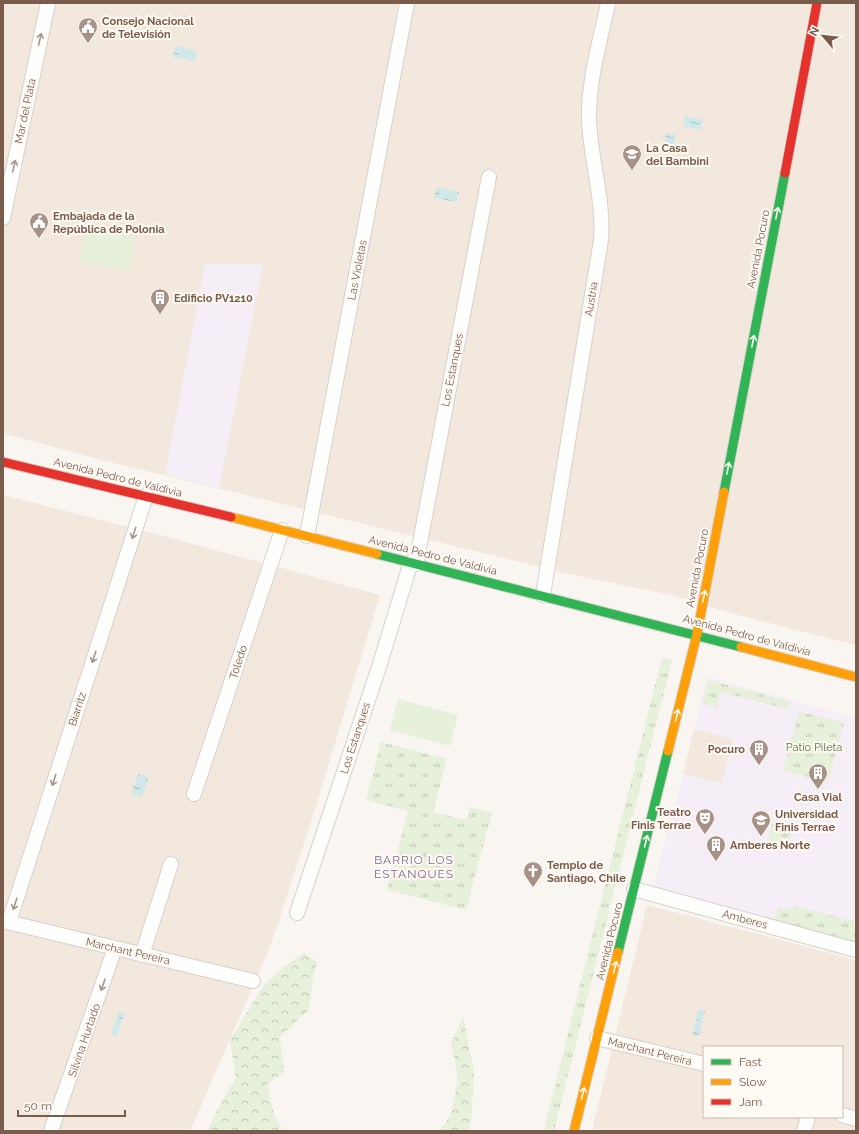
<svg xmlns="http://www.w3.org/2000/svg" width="859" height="1134" font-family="Raleway,sans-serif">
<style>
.residential{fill:#f2e8de;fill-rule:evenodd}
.education{fill:#f6eef6}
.grass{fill:url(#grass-tufts)}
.forest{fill:url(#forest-crowns)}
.pitch{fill:#e7f0db}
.water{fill:url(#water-ripples)}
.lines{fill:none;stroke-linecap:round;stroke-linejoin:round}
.street-casing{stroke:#d7d1cb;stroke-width:16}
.fast-casing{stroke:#d9d2cb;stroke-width:11}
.slow-casing{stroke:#d9d2cb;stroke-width:11}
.jam-casing{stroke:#d9d2cb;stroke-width:11}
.street{stroke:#fefefd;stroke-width:14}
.fast{stroke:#30b455;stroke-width:9}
.slow{stroke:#ff9f0a;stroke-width:9}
.jam{stroke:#e5322d;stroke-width:9}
.oneway{stroke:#a8958b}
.oneway2{stroke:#fffaf3}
.labels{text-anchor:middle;stroke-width:4;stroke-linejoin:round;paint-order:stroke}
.poi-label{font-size:11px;font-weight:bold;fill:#7a5c4d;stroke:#fffaf3;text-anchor:start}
.street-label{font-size:11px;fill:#7a5c4d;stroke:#fffaf3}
.park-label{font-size:11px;fill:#537a41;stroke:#fffaf3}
.neighbourhood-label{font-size:12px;letter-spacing:1px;fill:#846695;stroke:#fffaf3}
</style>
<defs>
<pattern id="grass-tufts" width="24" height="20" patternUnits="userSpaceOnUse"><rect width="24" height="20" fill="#e7f0db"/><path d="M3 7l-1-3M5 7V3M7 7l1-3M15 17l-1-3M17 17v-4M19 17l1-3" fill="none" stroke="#c0c6b4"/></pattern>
<pattern id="forest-crowns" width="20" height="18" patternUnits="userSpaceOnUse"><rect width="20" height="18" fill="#e7f0db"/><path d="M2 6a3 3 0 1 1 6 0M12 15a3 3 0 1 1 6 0" fill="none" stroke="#c0c6b4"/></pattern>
<pattern id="water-ripples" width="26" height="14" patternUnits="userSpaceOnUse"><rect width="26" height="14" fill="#d0e8ea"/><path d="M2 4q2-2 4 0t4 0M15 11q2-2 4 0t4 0" fill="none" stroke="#aebfc0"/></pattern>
</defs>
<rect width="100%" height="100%" fill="#f9f5f0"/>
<g class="residential">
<polygon points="3,3 856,3 856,645 727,612 671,595 569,574 94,458 3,433"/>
<polygon points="3,495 175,539 380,595 312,819 278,923 268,952 190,1131 3,1131"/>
<polygon points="694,729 733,739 722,784 683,774"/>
<path d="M647 905 856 960V1131H592ZM704 1047H842V1117H704Z"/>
</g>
<g class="education">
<polygon points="213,264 263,265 219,488 165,474 205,265"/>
<polygon points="707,677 856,718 856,944 652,891 683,774 722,783 733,739 694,729"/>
</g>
<g class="grass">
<polygon points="662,658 672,660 554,1131 544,1131 573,1013"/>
<polygon points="708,680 790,701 788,709 721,692 717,708 702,703"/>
<polygon points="799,711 844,723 828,782 783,771"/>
<polygon points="381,742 447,759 433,812 466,820 470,807 492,813 466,910 387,890 408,811 366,800"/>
<polygon points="772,824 792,829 788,845 768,840"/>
<polygon points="795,906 856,922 856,944 774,923 778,908 789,910"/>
</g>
<g class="forest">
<polygon points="304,953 317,962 312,984 309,1010 280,1037 284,1072 267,1084 274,1114 283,1131 207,1131 227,1092 236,1078 230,1040 264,985 284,967"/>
<polygon points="463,1017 474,1071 471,1123 469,1131 439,1131 451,1115 458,1078 451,1043"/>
</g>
<g class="pitch">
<polygon points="86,228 136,236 130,270 80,262"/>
<polygon points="398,699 458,715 450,746 390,730"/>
</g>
<g class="water">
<polygon points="175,46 197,51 195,61 180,57 179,59 173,57"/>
<polygon points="685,116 703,120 701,130 683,126"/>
<polygon points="666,133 676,135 673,153 663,151"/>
<polygon points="436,187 459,192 457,202 434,198"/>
<polygon points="138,774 149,777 142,797 131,794"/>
<polygon points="699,1009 705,1011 699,1036 692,1035"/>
<polygon points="119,1011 125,1013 117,1036 111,1034"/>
</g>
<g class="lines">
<g class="street-casing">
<g id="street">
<polyline points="3,218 48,3"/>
<polyline points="307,536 407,3"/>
<polyline points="416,564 489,177"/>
<path d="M543 595 601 240C604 200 591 161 589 121 588 81 600 42 608 3"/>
<polyline points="194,794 282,530"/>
<polyline points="634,889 856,950"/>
<polyline points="297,913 379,667 411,562"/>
<polyline points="3,921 253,981"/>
<polyline points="9,922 146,496"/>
<polyline points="142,955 171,864"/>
<polyline points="597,1038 704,1064"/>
<polyline points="842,1115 856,1119"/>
<polyline points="51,1131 115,948"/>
<polyline points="804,1131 808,1117"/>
</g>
</g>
<g class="fast-casing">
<g id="fast">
<polyline points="724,492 785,173"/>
<polyline points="377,554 741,647"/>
<polyline points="618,952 668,751"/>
</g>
</g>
<g class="slow-casing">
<g id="slow">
<polyline points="231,517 377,554"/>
<polyline points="741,647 856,677"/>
<polyline points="668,751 697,634 724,492"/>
<polyline points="574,1131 618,952"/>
</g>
</g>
<g class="jam-casing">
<g id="jam">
<polyline points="785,173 817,3"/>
<polyline points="3,462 231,517"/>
</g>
</g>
<use href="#street" class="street"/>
<use href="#fast" class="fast"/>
<use href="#slow" class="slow"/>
<use href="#jam" class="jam"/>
</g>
<defs><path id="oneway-shaft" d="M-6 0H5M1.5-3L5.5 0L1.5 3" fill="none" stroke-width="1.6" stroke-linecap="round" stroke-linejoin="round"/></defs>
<g class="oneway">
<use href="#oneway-shaft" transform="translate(40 39) rotate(-78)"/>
<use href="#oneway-shaft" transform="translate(14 166) rotate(-78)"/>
<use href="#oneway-shaft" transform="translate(134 533) rotate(108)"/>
<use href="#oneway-shaft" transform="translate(94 657) rotate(108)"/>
<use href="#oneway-shaft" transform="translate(54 780) rotate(108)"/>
<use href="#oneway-shaft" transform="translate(15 904) rotate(108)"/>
<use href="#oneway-shaft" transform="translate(103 985) rotate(109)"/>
</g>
<g class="oneway2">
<use href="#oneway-shaft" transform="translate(777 213) rotate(-79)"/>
<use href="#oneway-shaft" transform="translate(753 341) rotate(-79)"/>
<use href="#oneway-shaft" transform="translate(728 468) rotate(-79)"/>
<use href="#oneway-shaft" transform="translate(704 596) rotate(-79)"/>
<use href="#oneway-shaft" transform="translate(677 715) rotate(-76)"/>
<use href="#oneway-shaft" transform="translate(646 841) rotate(-76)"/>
<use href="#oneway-shaft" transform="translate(615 967) rotate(-76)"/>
<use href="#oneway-shaft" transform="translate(583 1093) rotate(-76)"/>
</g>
<defs>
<g id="civic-pin" transform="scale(1)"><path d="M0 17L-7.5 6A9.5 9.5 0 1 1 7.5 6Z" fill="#a69286" stroke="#fffaf3"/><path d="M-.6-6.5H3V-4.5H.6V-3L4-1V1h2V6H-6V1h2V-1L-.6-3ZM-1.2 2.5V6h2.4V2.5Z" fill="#fff"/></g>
<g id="school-pin" transform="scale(1)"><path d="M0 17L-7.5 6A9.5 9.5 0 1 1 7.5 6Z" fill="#a69286" stroke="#fffaf3"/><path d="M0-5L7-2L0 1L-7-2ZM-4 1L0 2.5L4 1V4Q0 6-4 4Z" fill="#fff"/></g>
<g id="building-pin" transform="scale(1)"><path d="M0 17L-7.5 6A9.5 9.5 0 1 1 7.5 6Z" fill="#a69286" stroke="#fffaf3"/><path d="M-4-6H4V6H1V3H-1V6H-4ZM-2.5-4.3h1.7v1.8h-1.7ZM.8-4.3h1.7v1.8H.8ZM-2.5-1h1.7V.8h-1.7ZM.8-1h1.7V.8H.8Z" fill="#fff"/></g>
<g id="theatre-pin" transform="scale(1)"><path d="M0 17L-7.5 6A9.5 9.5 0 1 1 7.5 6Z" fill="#a69286" stroke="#fffaf3"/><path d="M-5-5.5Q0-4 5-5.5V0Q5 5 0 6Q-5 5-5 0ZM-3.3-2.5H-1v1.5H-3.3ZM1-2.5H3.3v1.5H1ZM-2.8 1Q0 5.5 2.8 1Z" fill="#fff"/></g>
<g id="university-pin" transform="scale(1)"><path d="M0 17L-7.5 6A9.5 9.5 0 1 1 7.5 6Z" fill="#a69286" stroke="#fffaf3"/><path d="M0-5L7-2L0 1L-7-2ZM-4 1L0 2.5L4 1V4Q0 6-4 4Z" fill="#fff"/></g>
<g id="church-pin" transform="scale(1)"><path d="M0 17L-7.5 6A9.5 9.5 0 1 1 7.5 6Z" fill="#a69286" stroke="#fffaf3"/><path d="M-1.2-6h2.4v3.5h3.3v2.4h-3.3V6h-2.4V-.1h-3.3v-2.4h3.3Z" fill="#fff"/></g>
</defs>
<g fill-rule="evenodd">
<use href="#civic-pin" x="88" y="27"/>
<use href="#school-pin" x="632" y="154"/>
<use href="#civic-pin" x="39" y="222"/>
<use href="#building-pin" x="160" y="298"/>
<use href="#building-pin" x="759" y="749"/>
<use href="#building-pin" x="818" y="773"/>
<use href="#theatre-pin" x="705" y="818"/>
<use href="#university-pin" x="761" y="820"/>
<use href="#building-pin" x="716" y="845"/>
<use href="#church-pin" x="533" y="871"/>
</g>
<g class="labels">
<g class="poi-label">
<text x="102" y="25">Consejo Nacional<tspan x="102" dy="13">de Televisión</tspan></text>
<text x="646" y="152">La Casa<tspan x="646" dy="13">del Bambini</tspan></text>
<text x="53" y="220">Embajada de la<tspan x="53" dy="13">República de Polonia</tspan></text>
<text x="174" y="302">Edificio PV1210</text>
<text x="745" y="753" text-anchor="end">Pocuro</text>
<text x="818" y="801" text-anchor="middle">Casa Vial</text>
<text x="691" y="816" text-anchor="end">Teatro<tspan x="691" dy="13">Finis Terrae</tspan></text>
<text x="775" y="818">Universidad<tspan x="775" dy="13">Finis Terrae</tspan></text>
<text x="730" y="849">Amberes Norte</text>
<text x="547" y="869">Templo de<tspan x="547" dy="13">Santiago, Chile</tspan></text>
</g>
<g class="street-label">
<text transform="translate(25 111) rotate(-78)" y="4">Mar del Plata</text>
<text transform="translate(758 249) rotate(-79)" y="4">Avenida Pocuro</text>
<text transform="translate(357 270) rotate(-79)" y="4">Las Violetas</text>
<text transform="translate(591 299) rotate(-81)" y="4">Austria</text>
<text transform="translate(452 370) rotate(-79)" y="4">Los Estanques</text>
<text transform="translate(118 477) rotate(14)" y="4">Avenida Pedro de Valdivia</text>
<text transform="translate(433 555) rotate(14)" y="4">Avenida Pedro de Valdivia</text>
<text transform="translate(697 568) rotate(-79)" y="4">Avenida Pocuro</text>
<text transform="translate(747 635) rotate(15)" y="4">Avenida Pedro de Valdivia</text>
<text transform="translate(238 662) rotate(-72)" y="4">Toledo</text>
<text transform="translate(77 709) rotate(-72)" y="4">Biarritz</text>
<text transform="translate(355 738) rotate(-72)" y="4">Los Estanques</text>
<text transform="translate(745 919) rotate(15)" y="4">Amberes</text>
<text transform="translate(609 941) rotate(-76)" y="4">Avenida Pocuro</text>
<text transform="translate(128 951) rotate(13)" y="4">Marchant Pereira</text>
<text transform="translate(84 1040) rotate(-71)" y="4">Silvina Hurtado</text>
<text transform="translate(650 1051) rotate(14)" y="4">Marchant Pereira</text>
</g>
<g class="park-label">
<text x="814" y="751">Patio Pileta</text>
</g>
<g class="neighbourhood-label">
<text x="414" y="864">BARRIO LOS<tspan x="414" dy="14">ESTANQUES</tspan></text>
</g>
</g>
<rect width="859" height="1134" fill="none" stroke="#7a5c4d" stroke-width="8"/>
<rect x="703" y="1046" width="140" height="72" fill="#fffaf3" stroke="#cabbb1"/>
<rect x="711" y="1059" width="20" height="6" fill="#30b455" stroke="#cabbb1"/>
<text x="739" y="1066" font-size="12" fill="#7a5c4d">Fast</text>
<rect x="711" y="1079" width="20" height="6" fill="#ff9f0a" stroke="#cabbb1"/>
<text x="739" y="1086" font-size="12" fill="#7a5c4d">Slow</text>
<rect x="711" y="1099" width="20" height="6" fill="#e5322d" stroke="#cabbb1"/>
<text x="739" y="1106" font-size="12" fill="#7a5c4d">Jam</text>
<g transform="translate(823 36) rotate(298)" stroke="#fffaf3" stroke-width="3" paint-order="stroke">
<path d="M0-3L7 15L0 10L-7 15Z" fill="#7a5c4d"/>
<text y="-6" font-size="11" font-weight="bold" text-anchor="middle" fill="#7a5c4d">N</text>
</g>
<path d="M18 1110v6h107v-6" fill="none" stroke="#7a5c4d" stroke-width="2"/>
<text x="24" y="1110" font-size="12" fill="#7a5c4d" stroke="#fffaf3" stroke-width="3" paint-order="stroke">50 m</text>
</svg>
